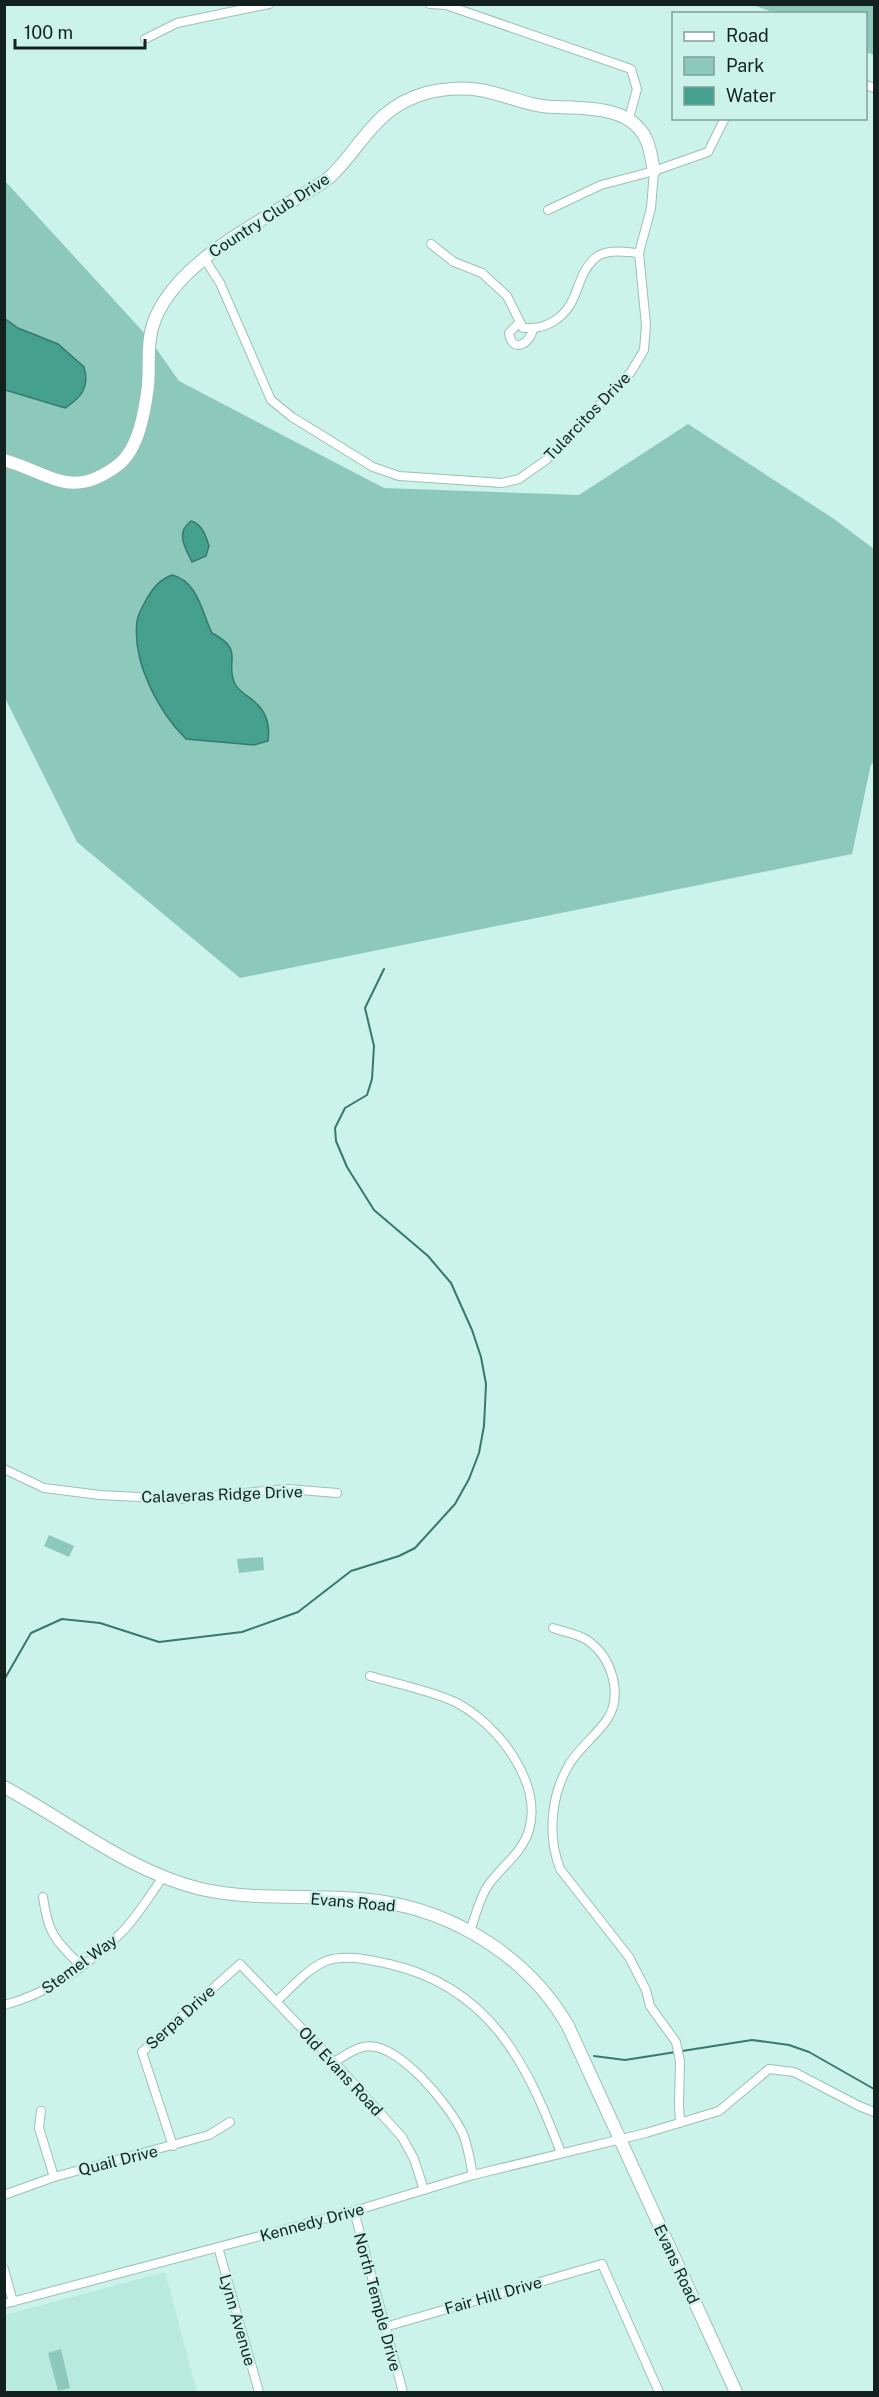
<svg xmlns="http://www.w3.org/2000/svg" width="879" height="2397" font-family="'Public Sans',sans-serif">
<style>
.built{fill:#b8eadd}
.green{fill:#8cc9ba}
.water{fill:#45a08d;stroke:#367a6c;stroke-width:1.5}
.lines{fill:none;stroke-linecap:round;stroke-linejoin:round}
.stream{stroke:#367a6c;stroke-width:2}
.street-casing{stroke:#9ac1b7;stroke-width:10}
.secondary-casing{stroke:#9ac1b7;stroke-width:14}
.street{stroke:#fff;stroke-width:8}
.secondary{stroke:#fff;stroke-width:12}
.labels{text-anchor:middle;stroke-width:5;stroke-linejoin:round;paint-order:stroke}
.street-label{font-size:16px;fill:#13221f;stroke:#cbf3e9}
</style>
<rect width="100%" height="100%" fill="#cbf3e9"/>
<polygon class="built" points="165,2272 197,2392 5,2392 5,2315"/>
<g class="green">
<polygon points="753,5 874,5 874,55 866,52 866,14 775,13"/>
<polygon points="5,181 148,337 179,381 384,488 579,495 688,424 834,519 874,549 874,763 871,764 852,854 240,978 77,842 5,698"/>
<polygon points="49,1535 74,1546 69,1557 44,1546"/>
<polygon points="263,1557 264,1570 239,1573 237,1559"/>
<polygon points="61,2349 70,2388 58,2391 48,2353"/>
</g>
<g class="water">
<path d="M4 318 18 328 58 344 84 367C90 387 81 398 65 408L5 390Z"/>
<path d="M191 521C202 524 206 536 209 546L206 556 192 562C185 547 175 533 191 521Z"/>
<path d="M172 575C198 581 202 613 212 633 246 651 224 661 235 684 240 693 249 696 256 703 267 713 270 727 268 741L254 745 186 739C158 711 132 662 137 621 138 614 142 607 146 600 153 588 159 580 172 575Z"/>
</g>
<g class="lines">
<g class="stream">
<polyline points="4,1680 31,1633 62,1619 100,1623 159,1642 242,1632 298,1612 351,1571 399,1556 415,1548 455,1504 469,1479 479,1453 484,1426 486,1384 481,1357 472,1330 451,1283 428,1256 374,1210 347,1167 336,1141 335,1128 345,1108 367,1095 372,1079 374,1046 365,1008 384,969"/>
<polyline points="594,2056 625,2060 752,2040 789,2045 809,2052 874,2089"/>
</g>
<g class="street-casing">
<g id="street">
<polyline points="430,4 446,5 631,69 637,89 629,118"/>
<polyline points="145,39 177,23 269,4"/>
<polyline points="866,85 874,88"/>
<polyline points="548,210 601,185 654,171 708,152 725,118"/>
<path d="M431 244 454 262 482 273 507 296 523 328C537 328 542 328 554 321 581 304 574 278 594 259 606 248 624 252 639 253"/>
<polyline points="204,258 220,283 271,400 292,417 373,467 399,476 502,483 519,479 546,460 631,372 644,350 646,325 639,253 651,208 654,171"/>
<path d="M520 322 509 333C512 354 531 344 533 328"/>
<polyline points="4,1469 44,1488 100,1495 178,1499 288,1489 337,1493"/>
<path d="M553 1628C564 1632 578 1634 587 1640 612 1657 624 1696 606 1721 595 1736 580 1748 570 1763 551 1794 547 1835 560 1869L629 1957 646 1990 650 2006 676 2042 680 2061 679 2104 680 2123"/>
<path d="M370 1676C394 1683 436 1692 457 1703 497 1724 543 1782 529 1830 522 1853 503 1865 489 1884 479 1898 476 1915 470 1931"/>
<path d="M43 1897C48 1934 55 1940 81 1966"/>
<path d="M277 2001C292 1987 307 1969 326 1961 345 1954 369 1960 389 1964 490 1987 527 2063 561 2153"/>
<path d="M4 2005C48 1994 90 1964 121 1933 137 1917 150 1895 163 1877"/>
<path d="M334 2062C343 2057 353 2049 363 2047 396 2038 451 2107 463 2134 468 2146 470 2162 473 2175"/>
<polyline points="41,2111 39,2128 54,2177"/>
<polyline points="173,2146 142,2052 240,1964 334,2062 402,2137 414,2159 424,2190"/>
<polyline points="4,2195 54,2177 209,2135 230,2122"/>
<polyline points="354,2211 403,2392"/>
<polyline points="218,2247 259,2392"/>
<polyline points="4,2269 13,2302"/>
<polyline points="4,2304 354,2211 473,2175 646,2133 719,2111 769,2069 794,2072 859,2106 874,2112"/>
<polyline points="385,2327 602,2264 659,2392"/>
</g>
</g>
<g class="secondary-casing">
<g id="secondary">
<path d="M4 460C50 473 71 501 118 465 139 449 145 410 148 386 150 362 146 341 155 319 177 265 247 229 294 200 306 192 322 185 332 175 364 143 376 107 426 93 441 89 464 87 480 90 505 94 529 107 555 107 588 108 635 106 648 144 651 153 652 162 654 171"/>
<path d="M4 1787C69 1822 130 1872 201 1889 259 1902 320 1893 378 1901 456 1912 529 1958 568 2026L736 2392"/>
</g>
</g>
<use href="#street" class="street"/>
<use href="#secondary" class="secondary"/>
</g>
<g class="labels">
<g class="street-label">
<text transform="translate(269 215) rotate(-33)" y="6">Country Club Drive</text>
<text transform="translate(587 416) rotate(-46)" y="6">Tularcitos Drive</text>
<text transform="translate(222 1494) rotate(-2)" y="6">Calaveras Ridge Drive</text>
<text transform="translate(353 1902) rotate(5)" y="6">Evans Road</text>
<text transform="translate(79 1964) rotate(-36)" y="6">Stemel Way</text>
<text transform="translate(180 2017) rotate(-42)" y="6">Serpa Drive</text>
<text transform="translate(341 2071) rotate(47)" y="6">Old Evans Road</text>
<text transform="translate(118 2160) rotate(-14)" y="6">Quail Drive</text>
<text transform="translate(312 2222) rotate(-15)" y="6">Kennedy Drive</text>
<text transform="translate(677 2264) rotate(65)" y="6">Evans Road</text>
<text transform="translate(493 2295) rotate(-16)" y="6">Fair Hill Drive</text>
<text transform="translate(378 2302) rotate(75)" y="6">North Temple Drive</text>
<text transform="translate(238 2320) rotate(74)" y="6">Lynn Avenue</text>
</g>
</g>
<rect width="879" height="2397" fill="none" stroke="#13221f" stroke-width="12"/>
<rect x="672" y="12" width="195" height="108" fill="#cbf3e9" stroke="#819f98" stroke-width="1.5"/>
<rect x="684" y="32" width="30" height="9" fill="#ffffff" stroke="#819f98" stroke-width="1.5"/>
<text x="726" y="42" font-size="18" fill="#13221f">Road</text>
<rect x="684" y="57" width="30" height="18" fill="#8cc9ba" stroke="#819f98" stroke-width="1.5"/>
<text x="726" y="72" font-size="18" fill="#13221f">Park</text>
<rect x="684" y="87" width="30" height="18" fill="#45a08d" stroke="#819f98" stroke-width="1.5"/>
<text x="726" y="102" font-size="18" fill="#13221f">Water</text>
<path d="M15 39v9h130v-9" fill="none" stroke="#13221f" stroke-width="3"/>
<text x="24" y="39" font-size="18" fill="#13221f" stroke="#cbf3e9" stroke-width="4.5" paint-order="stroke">100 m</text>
</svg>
